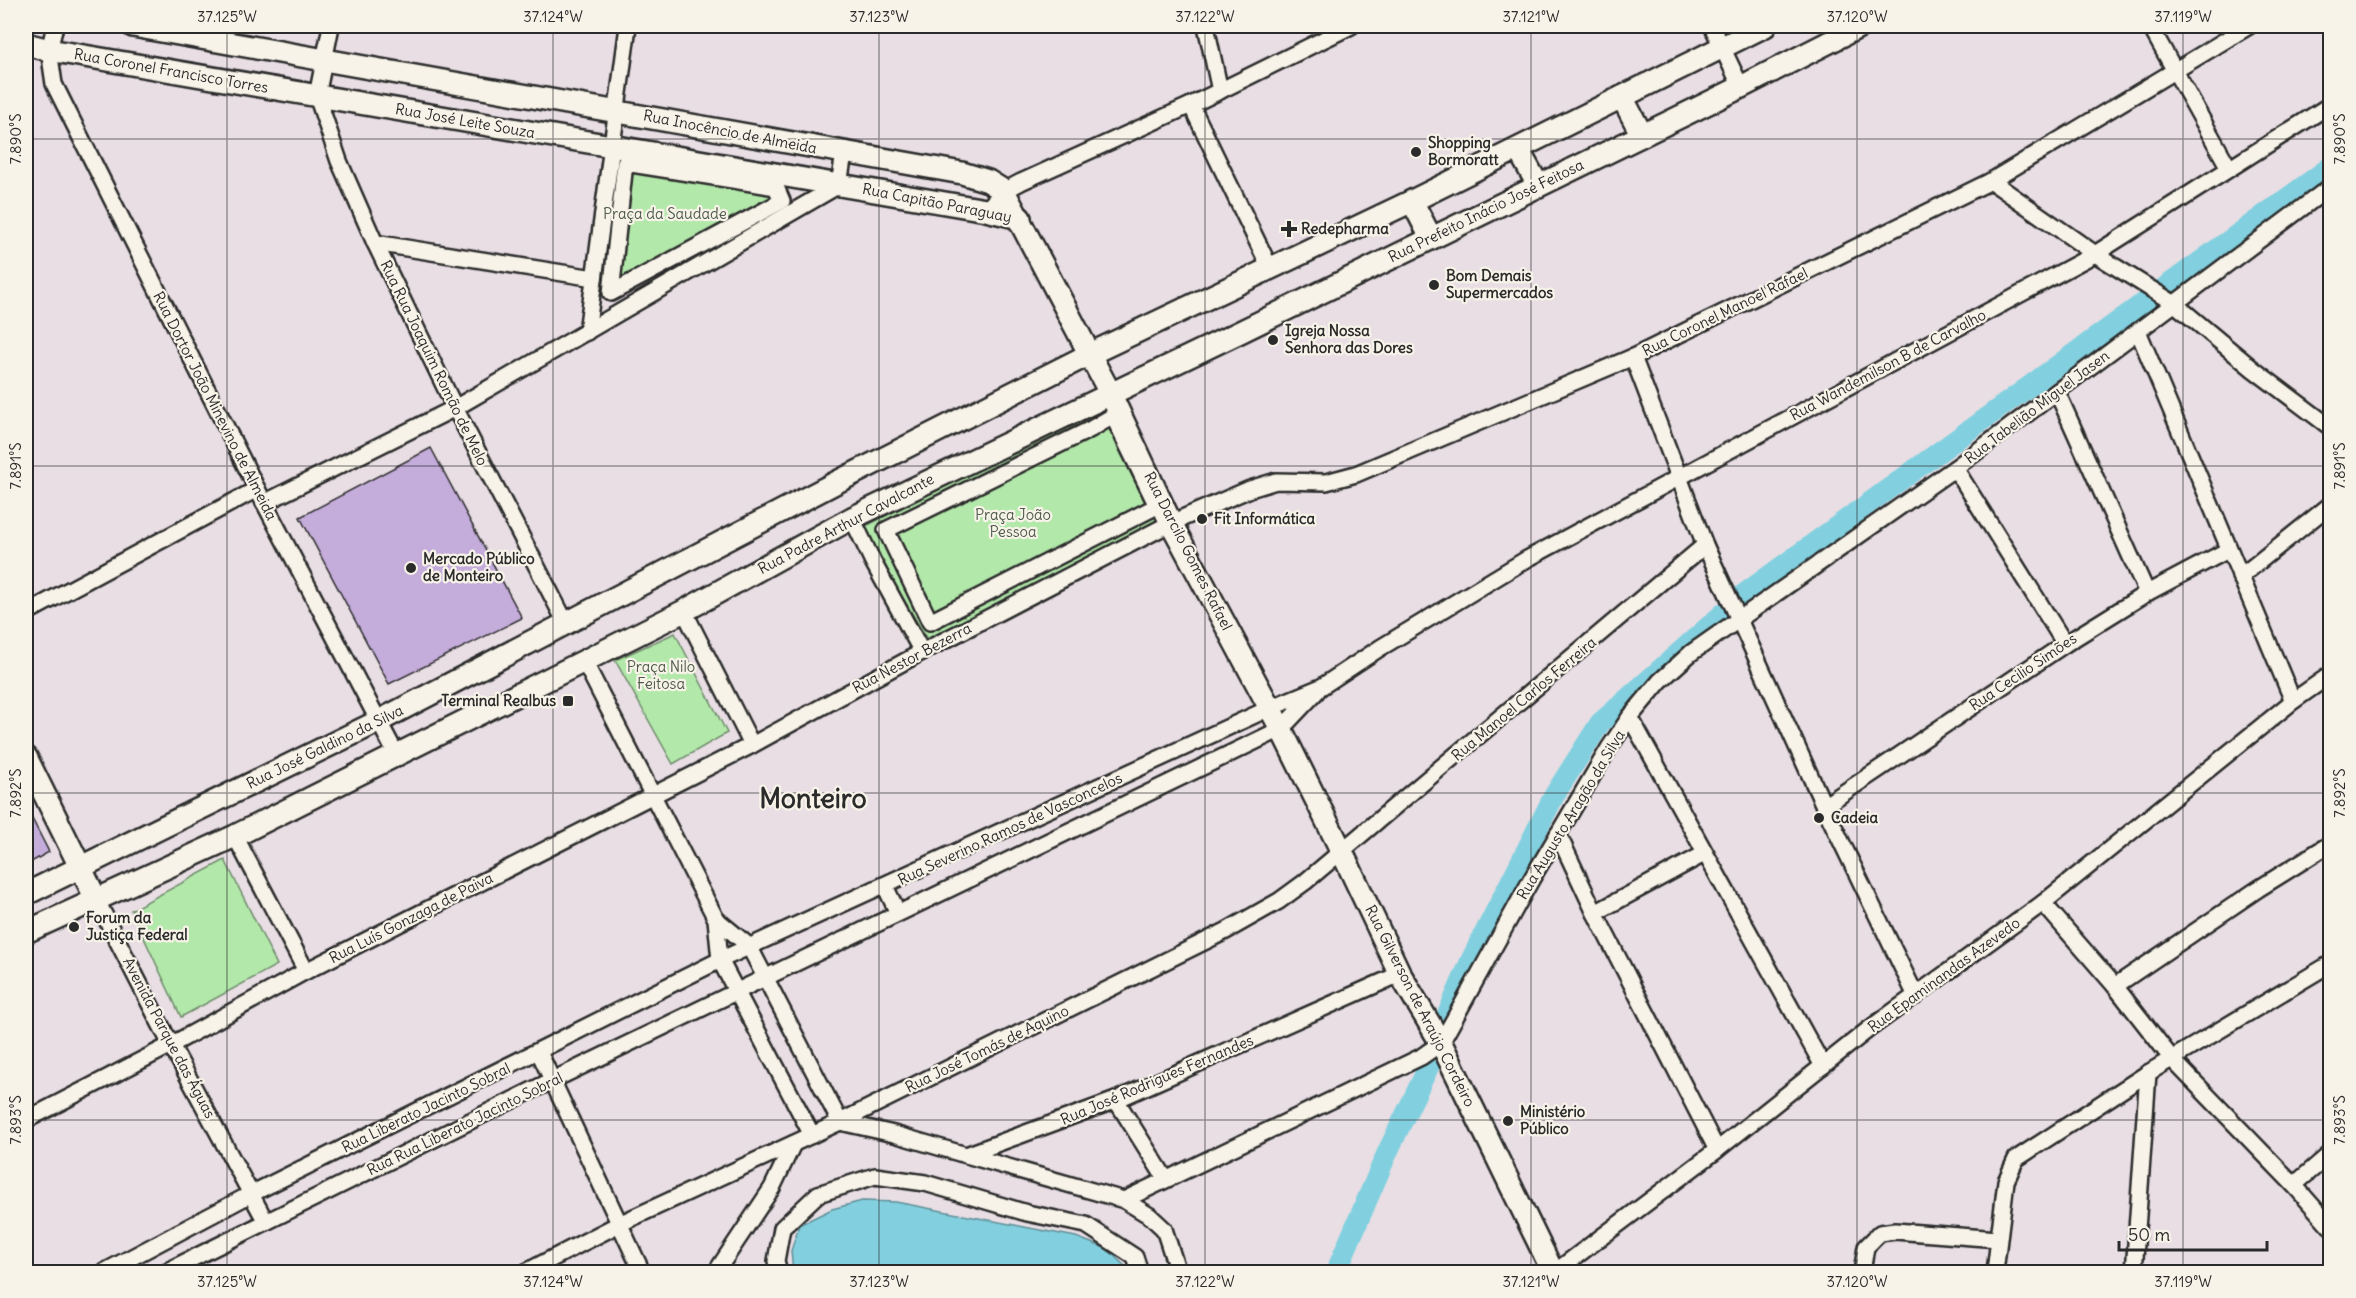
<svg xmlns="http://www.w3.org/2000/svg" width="2356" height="1298" font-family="Delius,sans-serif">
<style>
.green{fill:#b2e8aa;stroke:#6e8a6a;stroke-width:1.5}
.water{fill:#82d0df;stroke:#5f8e97;stroke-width:1.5}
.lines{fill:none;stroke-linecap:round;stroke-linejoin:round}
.canal{stroke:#82d0df;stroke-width:21}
.building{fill:#c4acdb;stroke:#2b2b2b;stroke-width:1.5}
.street-casing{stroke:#2b2b2b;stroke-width:20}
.secondary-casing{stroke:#2b2b2b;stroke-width:26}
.street{stroke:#f7f3e8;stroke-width:15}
.secondary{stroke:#f7f3e8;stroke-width:21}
.ticks{fill:none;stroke:#2b2b2b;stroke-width:1.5;stroke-opacity:0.45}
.poi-dot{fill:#2b2b2b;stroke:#f7f3e8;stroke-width:2}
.labels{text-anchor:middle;stroke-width:4.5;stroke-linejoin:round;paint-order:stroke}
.street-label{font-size:15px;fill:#2b2b2b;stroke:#f7f3e8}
.poi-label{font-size:15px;font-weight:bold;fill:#2b2b2b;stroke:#f7f3e8;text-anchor:start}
.park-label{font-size:15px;fill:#4d5a4b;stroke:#f7f3e8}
.town-label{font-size:27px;font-weight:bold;fill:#2b2b2b;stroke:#f7f3e8}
.neatline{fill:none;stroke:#2b2b2b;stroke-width:2}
.ticks-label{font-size:15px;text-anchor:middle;fill:#2b2b2b}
</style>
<rect width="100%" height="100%" fill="#e8dee4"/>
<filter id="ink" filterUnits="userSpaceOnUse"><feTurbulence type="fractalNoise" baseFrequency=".0167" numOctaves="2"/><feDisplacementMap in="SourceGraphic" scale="12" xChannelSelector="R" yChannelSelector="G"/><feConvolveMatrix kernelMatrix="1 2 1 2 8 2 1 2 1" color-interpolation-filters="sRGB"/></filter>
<g filter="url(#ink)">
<g class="green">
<polygon points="625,163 776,187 782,201 611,293"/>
<polygon points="1108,404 1163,521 927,639 862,528"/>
<polygon points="675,633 727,733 673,764 615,660"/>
<polygon points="225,860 277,965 181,1017 131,910"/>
</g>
<polygon class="water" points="862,1201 896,1202 1076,1237 1107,1249 1131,1272 793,1272 791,1251 799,1225 832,1209"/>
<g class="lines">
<g class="canal">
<polyline points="1740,597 2330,167"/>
<polyline points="1446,1018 1472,958 1555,794 1600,723 1727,610"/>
<polyline points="1336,1272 1388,1151 1430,1064"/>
</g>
</g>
<g class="building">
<polygon points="431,448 522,618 389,684 300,517"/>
<polygon points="26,807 49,852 26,865"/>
</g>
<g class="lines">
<g class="street-casing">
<g id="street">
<polyline points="55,26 49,50 54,84 257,489 397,756"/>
<polyline points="331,26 317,96 339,161 375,243 455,408 566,623"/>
<polyline points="1206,26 1220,91"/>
<polyline points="1712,26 1741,87"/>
<polyline points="2150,26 2229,168"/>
<polyline points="1191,105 1270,268"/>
<polygon points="625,163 776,187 782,201 611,293"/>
<polyline points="1991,181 2095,254 2175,304 2253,369 2330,427"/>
<polyline points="986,210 1004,191 1021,182 1191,105 1351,26"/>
<polyline points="375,243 594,278"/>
<polyline points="2138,331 2293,701"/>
<polyline points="587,332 628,26"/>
<polyline points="1633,357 1705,545 1824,806 1916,996"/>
<polyline points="2057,392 2147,593"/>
<polygon points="1113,416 1157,506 930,622 886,530 1091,429"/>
<polyline points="1955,468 2065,644"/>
<polyline points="264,503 455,408 839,185 844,153"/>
<polyline points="852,518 873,562 922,652"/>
<polyline points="2240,577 2330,505"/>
<polyline points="684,611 752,745"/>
<polyline points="26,613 257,489"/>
<polyline points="584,661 716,919 720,960 812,1135"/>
<polyline points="1630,717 1823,1066"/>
<polyline points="1824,806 2065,644 2147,593 2228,550"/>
<polyline points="1558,834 1595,913 1717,1150"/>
<polyline points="235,836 306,971"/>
<polyline points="885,886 898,913"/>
<polyline points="96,899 171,1045 266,1222"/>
<polyline points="2043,903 2115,986 2172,1059 2294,1185 2330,1226"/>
<polyline points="1595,913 1704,854"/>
<polyline points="716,919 749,946 840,1122"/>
<polyline points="2115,986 2258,889 2330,844"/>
<polyline points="539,1052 642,1272"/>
<polyline points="1116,1100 1165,1178"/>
<polyline points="26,1120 171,1045 306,971 752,745 922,652 1171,523 1250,489 1276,481 1326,482 1356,474 1633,357 1991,181 2249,26"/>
<polyline points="840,1122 894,1134 966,1155 1116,1100 1400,974"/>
<polyline points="966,1155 1124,1200 1150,1216 1164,1229 1178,1272"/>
<polyline points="2294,1185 2330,1154"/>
<polyline points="1124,1200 1421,1057 1441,1043 1531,880 1609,748 1630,717 1660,681 1691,653 1955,468 2330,187"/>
<polyline points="104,1272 251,1194 720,960 1270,708 1321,687 1380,648 1527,559 2095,254 2330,105"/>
<polyline points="165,1272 553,1080 1281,729 1317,691"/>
<polyline points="526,1272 619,1224 840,1122 1226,931 1279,901 1305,882 1705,545"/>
<polyline points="716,1272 772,1188 793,1144"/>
<polyline points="779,1272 776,1261 782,1228 818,1194 875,1176 925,1183 1027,1213 1086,1225 1135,1257 1140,1272"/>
<polyline points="1555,1272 1717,1150 1869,1029 2043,903 2293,701 2330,675"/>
<polyline points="1862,1272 1866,1247 1880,1233 1895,1231 1998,1239"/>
<polyline points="1995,1272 2006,1181 2016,1159 2148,1073 2330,964"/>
<polyline points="2134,1272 2148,1073"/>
</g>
</g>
<g class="secondary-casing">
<g id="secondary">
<polyline points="133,26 962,173 988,181 1004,191 1110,393 1171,523 1281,729 1342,852 1400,974 1441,1043 1553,1272"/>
<polyline points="26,44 49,50 986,210 1020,218"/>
<polyline points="1622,97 1642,135"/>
<polyline points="1518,149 1538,185"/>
<polyline points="1412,201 1431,238"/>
<polyline points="26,757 96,899"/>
<polyline points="26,894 379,721 837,482 1090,354 1412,201 1765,26"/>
<polyline points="26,932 235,836 684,611 852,518 1240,332 1741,87 1861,26"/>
</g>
</g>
<use href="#street" class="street"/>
<use href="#secondary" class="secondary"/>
</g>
</g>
<path class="ticks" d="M227 26V1272M553 26V1272M879 26V1272M1205 26V1272M1531 26V1272M1857 26V1272M2183 26V1272M26 139H2330M26 466H2330M26 793H2330M26 1120H2330"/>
<g class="poi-dot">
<circle cx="1416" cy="152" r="6"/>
<path d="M1286 220h6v6h6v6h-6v6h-6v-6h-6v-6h6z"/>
<circle cx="1434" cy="285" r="6"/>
<circle cx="1273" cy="340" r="6"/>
<circle cx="1202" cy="519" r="6"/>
<circle cx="411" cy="568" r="6"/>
<rect x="562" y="695" width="12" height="12" rx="3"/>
<circle cx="1819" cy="818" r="6"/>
<circle cx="74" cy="927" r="6"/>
<circle cx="1508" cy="1121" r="6"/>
</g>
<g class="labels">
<g class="street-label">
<text transform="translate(171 71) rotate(10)" y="5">Rua Coronel Francisco Torres</text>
<text transform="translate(465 121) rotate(10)" y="5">Rua José Leite Souza</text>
<text transform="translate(730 132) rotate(11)" y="5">Rua Inocêncio de Almeida</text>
<text transform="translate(937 203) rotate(11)" y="5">Rua Capitão Paraguay</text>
<text transform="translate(1486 211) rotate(-26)" y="5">Rua Prefeito Inácio José Feitosa</text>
<text transform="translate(1725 312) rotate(-26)" y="5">Rua Coronel Manoel Rafael</text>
<text transform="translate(434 363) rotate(64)" y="5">Rua Rua Joaquim Romão de Melo</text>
<text transform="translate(1888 365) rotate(-28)" y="5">Rua Wandemilson B de Carvalho</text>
<text transform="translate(215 406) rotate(63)" y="5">Rua Dortor João Minevino de Almeida</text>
<text transform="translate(2037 407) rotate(-37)" y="5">Rua Tabelião Miguel Jasen</text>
<text transform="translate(846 524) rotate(-28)" y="5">Rua Padre Arthur Cavalcante</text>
<text transform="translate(1188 551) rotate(63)" y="5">Rua Darcilo Gomes Rafael</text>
<text transform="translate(912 658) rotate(-28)" y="5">Rua Nestor Bezerra</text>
<text transform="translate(2023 672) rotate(-34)" y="5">Rua Cecilio Simões</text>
<text transform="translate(1524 699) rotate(-40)" y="5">Rua Manoel Carlos Ferreira</text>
<text transform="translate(325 747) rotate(-26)" y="5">Rua José Galdino da Silva</text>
<text transform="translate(1571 815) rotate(-59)" y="5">Rua Augusto Aragão da Silva</text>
<text transform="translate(1010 829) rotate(-25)" y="5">Rua Severino Ramos de Vasconcelos</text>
<text transform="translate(411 918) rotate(-27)" y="5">Rua Luís Gonzaga de Paiva</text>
<text transform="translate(1944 975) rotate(-36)" y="5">Rua Epaminandas Azevedo</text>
<text transform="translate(1420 1006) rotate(63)" y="5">Rua Gilverson de Araújo Cordeiro</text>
<text transform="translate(169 1038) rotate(62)" y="5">Avenida Parque das Águas</text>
<text transform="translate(987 1049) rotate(-26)" y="5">Rua José Tomás de Aquino</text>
<text transform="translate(1157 1080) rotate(-23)" y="5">Rua José Rodrigues Fernandes</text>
<text transform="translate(426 1108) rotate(-26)" y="5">Rua Liberato Jacinto Sobral</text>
<text transform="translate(465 1124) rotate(-26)" y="5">Rua Rua Liberato Jacinto Sobral</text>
</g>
<g class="poi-label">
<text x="1428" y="148">Shopping<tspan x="1428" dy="17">Bormoratt</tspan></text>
<text x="1301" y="234">Redepharma</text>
<text x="1446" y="281">Bom Demais<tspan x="1446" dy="17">Supermercados</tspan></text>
<text x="1285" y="336">Igreja Nossa<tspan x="1285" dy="17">Senhora das Dores</tspan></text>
<text x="1214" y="524">Fit Informática</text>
<text x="423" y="564">Mercado Público<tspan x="423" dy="17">de Monteiro</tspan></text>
<text x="556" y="706" text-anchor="end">Terminal Realbus</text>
<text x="1831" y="823">Cadeia</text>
<text x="86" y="923">Forum da<tspan x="86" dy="17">Justiça Federal</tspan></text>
<text x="1520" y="1117">Ministério<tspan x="1520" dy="17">Público</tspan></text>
</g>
<g class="park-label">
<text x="665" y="219">Praça da Saudade</text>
<text x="1013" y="520">Praça João<tspan x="1013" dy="17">Pessoa</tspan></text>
<text x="661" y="672">Praça Nilo<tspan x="661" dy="17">Feitosa</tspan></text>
</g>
<g class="town-label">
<text x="813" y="808">Monteiro</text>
</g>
</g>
<rect width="2356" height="1298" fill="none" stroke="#f7f3e8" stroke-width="66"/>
<path d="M2119 1241v9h148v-9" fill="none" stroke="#2b2b2b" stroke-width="3"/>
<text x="2128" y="1241" font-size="18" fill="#2b2b2b" stroke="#f7f3e8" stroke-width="4.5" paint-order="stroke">50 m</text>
<rect x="33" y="33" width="2290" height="1232" class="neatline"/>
<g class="ticks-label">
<text x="227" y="22">37.125°W</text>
<text x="553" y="22">37.124°W</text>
<text x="879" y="22">37.123°W</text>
<text x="1205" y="22">37.122°W</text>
<text x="1531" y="22">37.121°W</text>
<text x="1857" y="22">37.120°W</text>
<text x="2183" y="22">37.119°W</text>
<text transform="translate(16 139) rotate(-90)" y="5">7.890°S</text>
<text transform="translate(2340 139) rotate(-90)" y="5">7.890°S</text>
<text transform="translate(16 466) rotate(-90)" y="5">7.891°S</text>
<text transform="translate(2340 466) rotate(-90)" y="5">7.891°S</text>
<text transform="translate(16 793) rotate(-90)" y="5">7.892°S</text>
<text transform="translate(2340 793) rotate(-90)" y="5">7.892°S</text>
<text transform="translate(16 1120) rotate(-90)" y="5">7.893°S</text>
<text transform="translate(2340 1120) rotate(-90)" y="5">7.893°S</text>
<text x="227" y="1287">37.125°W</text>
<text x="553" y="1287">37.124°W</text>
<text x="879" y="1287">37.123°W</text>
<text x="1205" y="1287">37.122°W</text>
<text x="1531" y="1287">37.121°W</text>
<text x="1857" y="1287">37.120°W</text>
<text x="2183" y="1287">37.119°W</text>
</g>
</svg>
